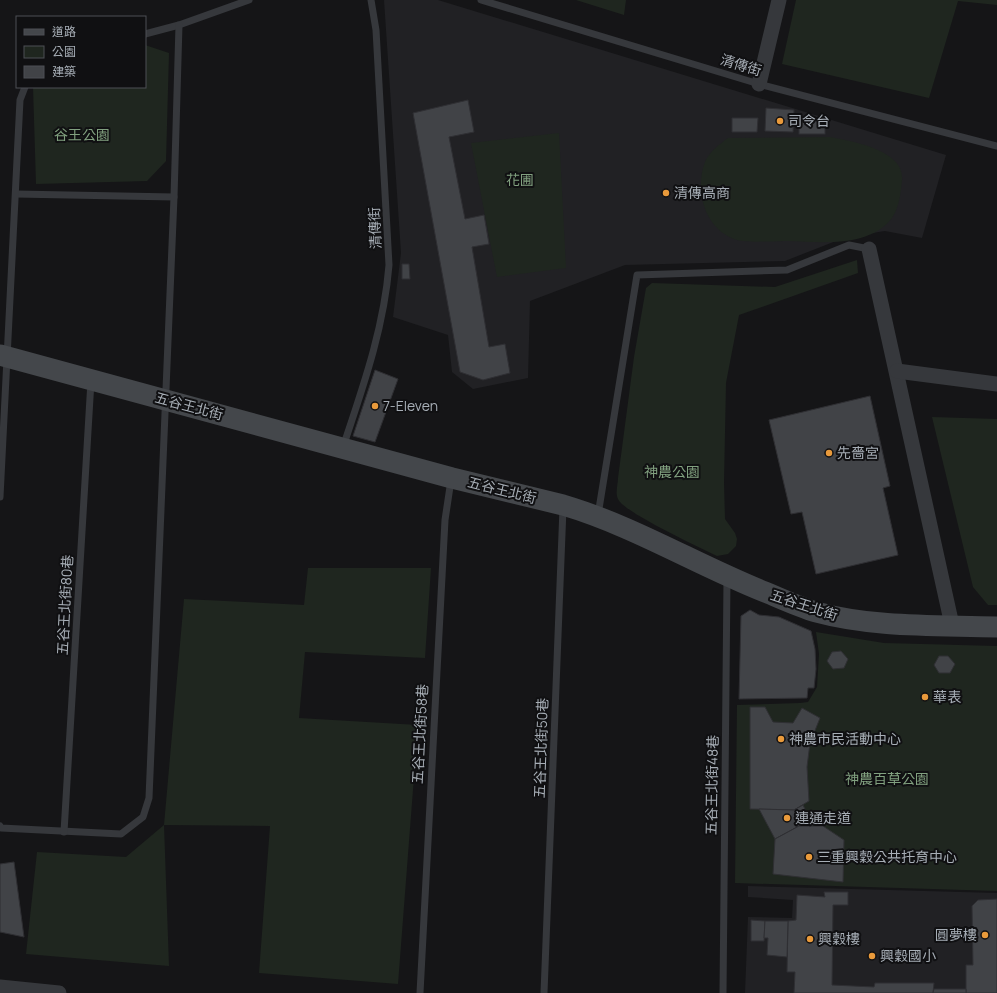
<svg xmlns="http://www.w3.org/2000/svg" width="997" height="993" font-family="Manrope,'Noto Sans TC',sans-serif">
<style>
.built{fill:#212124}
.green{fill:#1f261f}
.building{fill:#414347;stroke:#2f2f33}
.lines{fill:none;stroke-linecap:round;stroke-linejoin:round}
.lane{stroke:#36383c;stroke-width:7}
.street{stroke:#36383c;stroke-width:15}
.secondary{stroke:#44474b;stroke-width:21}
.poi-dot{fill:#e99a3b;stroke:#101012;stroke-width:1.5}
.labels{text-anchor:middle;stroke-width:4;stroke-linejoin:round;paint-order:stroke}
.street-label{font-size:14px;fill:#a7aeb6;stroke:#101012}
.poi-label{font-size:14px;fill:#a7aeb6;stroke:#101012;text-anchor:start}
.park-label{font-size:14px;fill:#81a07f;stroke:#101012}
</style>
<rect width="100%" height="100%" fill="#151517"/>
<g class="built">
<polygon points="384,0 438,0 946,155 922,238 885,231 846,237 785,261 625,265 530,301 528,378 473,389 452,372 448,335 393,317 401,253"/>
<polygon points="748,886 997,893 997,993 745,993 748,917 792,918 793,900 748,897"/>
</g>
<g class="green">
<polygon points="576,0 626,0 624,15"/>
<polygon points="796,0 997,0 997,5 958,1 929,98 782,64"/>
<polygon points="145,45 169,53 166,161 147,181 36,184 33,87 145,87"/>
<polygon points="559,133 566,268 497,277 471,143"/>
<path d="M830 137C851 141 905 150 902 180 901 192 899 208 892 218 869 248 821 242 789 241 776 241 748 243 737 240 705 230 694 191 705 162 709 152 720 144 728 138Z"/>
<path d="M857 260 858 273 739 315 726 383 724 482 725 519 735 533 737 539 736 546 728 554 717 556C701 548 623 512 618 499 615 493 618 484 618 478L634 357 646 288 652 283 775 287Z"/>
<polygon points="932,417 997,419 997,605 988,605 973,587"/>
<polygon points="308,568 431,568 425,658 305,652 299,718 418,725 398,984 259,973 270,826 164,825 169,966 26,954 37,852 126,857 164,825 184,599 304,605"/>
<polygon points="816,632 884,643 997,646 997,891 735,883 737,705 800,703 808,702 817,687 819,654"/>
</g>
<g class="building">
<polygon points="468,100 474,132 449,137 465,219 484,215 489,244 472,247 489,347 505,344 510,373 483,380 460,372 413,113"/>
<polygon points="766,108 794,110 793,132 765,131"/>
<polygon points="732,118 758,118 757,132 732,132"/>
<rect x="799" y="120" width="26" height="14"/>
<polygon points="402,264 409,264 410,279 402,279"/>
<polygon points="375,370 398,379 375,442 353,436"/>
<polygon points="870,396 890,486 883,488 898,555 816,574 802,512 791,514 769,420"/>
<polygon points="750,610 759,615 779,617 811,631 815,649 816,669 814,688 808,688 807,698 739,699 741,616"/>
<polygon points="841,651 848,659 844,668 833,669 827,661 832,652"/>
<polygon points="939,656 948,656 955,664 950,673 939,673 934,665"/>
<polygon points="750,707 765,707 773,722 793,723 802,708 820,718 810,743 807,767 809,801 794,810 750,809"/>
<polygon points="803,805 813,826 799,826 775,839 759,809 794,810"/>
<polygon points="799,826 823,826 844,840 843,882 773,874 775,839"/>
<polygon points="14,862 24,937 0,932 0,864"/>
<polygon points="824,892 848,892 848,905 833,905 832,985 874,987 875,983 934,983 933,993 794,993 795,972 787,972 788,921 796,920 797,895 825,897"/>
<polygon points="997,899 997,993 966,993 966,965 973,965 972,906 978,900"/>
<polygon points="751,920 765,921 764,941 751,941"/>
<polygon points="765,921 788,921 787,957 767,955 768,938 764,938"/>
<polygon points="934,989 966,989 966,993 933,993"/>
</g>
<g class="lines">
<g class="lane">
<polyline points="481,0 759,84 997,146"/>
<polyline points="145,34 179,25 249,0"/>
<polyline points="16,194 174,197"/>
<path d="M343 447C363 387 384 328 389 265L376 30 371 0"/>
<polyline points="0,497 20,100 25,87"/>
<polyline points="598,515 637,275 787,270 849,245 869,249"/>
<polyline points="0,826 1,828 121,834 143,817 149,798 174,197 179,25"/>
<polyline points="64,832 91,381"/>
<polyline points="420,993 445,520 451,480"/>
<polyline points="544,993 563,508"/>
<polyline points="723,993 727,579"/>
</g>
<g class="street">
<polyline points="759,84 779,0"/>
<polyline points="869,249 952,625"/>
<polyline points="897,371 997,384"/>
<polyline points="0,987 59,993"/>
</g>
<path class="secondary" d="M0 355 452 478 563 505C634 526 697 565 765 592 782 599 799 607 816 612 875 628 937 625 997 627"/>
</g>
<g class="poi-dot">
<circle cx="780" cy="121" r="4"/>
<circle cx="666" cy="193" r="4"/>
<circle cx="375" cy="406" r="4"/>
<circle cx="829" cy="453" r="4"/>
<circle cx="925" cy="697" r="4"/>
<circle cx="781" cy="739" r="4"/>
<circle cx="787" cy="818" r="4"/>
<circle cx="809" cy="857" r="4"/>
<circle cx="985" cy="935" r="4"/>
<circle cx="810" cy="939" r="4"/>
<circle cx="872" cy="956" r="4"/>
</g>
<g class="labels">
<g class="street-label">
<text transform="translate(741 65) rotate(17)" y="5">清傳街</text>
<text transform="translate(375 228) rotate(-93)" y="5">清傳街</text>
<text transform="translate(189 406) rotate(15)" y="5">五谷王北街</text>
<text transform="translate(502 490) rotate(14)" y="5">五谷王北街</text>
<text transform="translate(65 605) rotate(-87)" y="5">五谷王北街80巷</text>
<text transform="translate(804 605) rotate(18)" y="5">五谷王北街</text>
<text transform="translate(420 734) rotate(-87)" y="5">五谷王北街58巷</text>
<text transform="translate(541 748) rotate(-88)" y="5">五谷王北街50巷</text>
<text transform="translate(712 785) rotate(-89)" y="5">五谷王北街48巷</text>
</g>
<g class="poi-label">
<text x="788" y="126">司令台</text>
<text x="674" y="198">清傳高商</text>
<text x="383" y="411">7-Eleven</text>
<text x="837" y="458">先嗇宮</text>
<text x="933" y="702">華表</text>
<text x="789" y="744">神農市民活動中心</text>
<text x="795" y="823">連通走道</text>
<text x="817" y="862">三重興穀公共托育中心</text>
<text x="977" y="940" text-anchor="end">圓夢樓</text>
<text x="818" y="944">興穀樓</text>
<text x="880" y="961">興穀國小</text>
</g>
<g class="park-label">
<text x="82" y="140">谷王公園</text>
<text x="520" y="185">花圃</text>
<text x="672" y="477">神農公園</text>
<text x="887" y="784">神農百草公園</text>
</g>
</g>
<rect x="16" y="16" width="130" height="72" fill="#101012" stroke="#4c4f54"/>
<rect x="24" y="29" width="20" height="6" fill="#44474b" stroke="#4c4f54"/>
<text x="52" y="36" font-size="12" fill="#a7aeb6">道路</text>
<rect x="24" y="46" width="20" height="12" fill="#1f261f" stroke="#4c4f54"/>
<text x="52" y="56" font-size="12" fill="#a7aeb6">公園</text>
<rect x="24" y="66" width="20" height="12" fill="#414347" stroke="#4c4f54"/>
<text x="52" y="76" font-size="12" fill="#a7aeb6">建築</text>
</svg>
